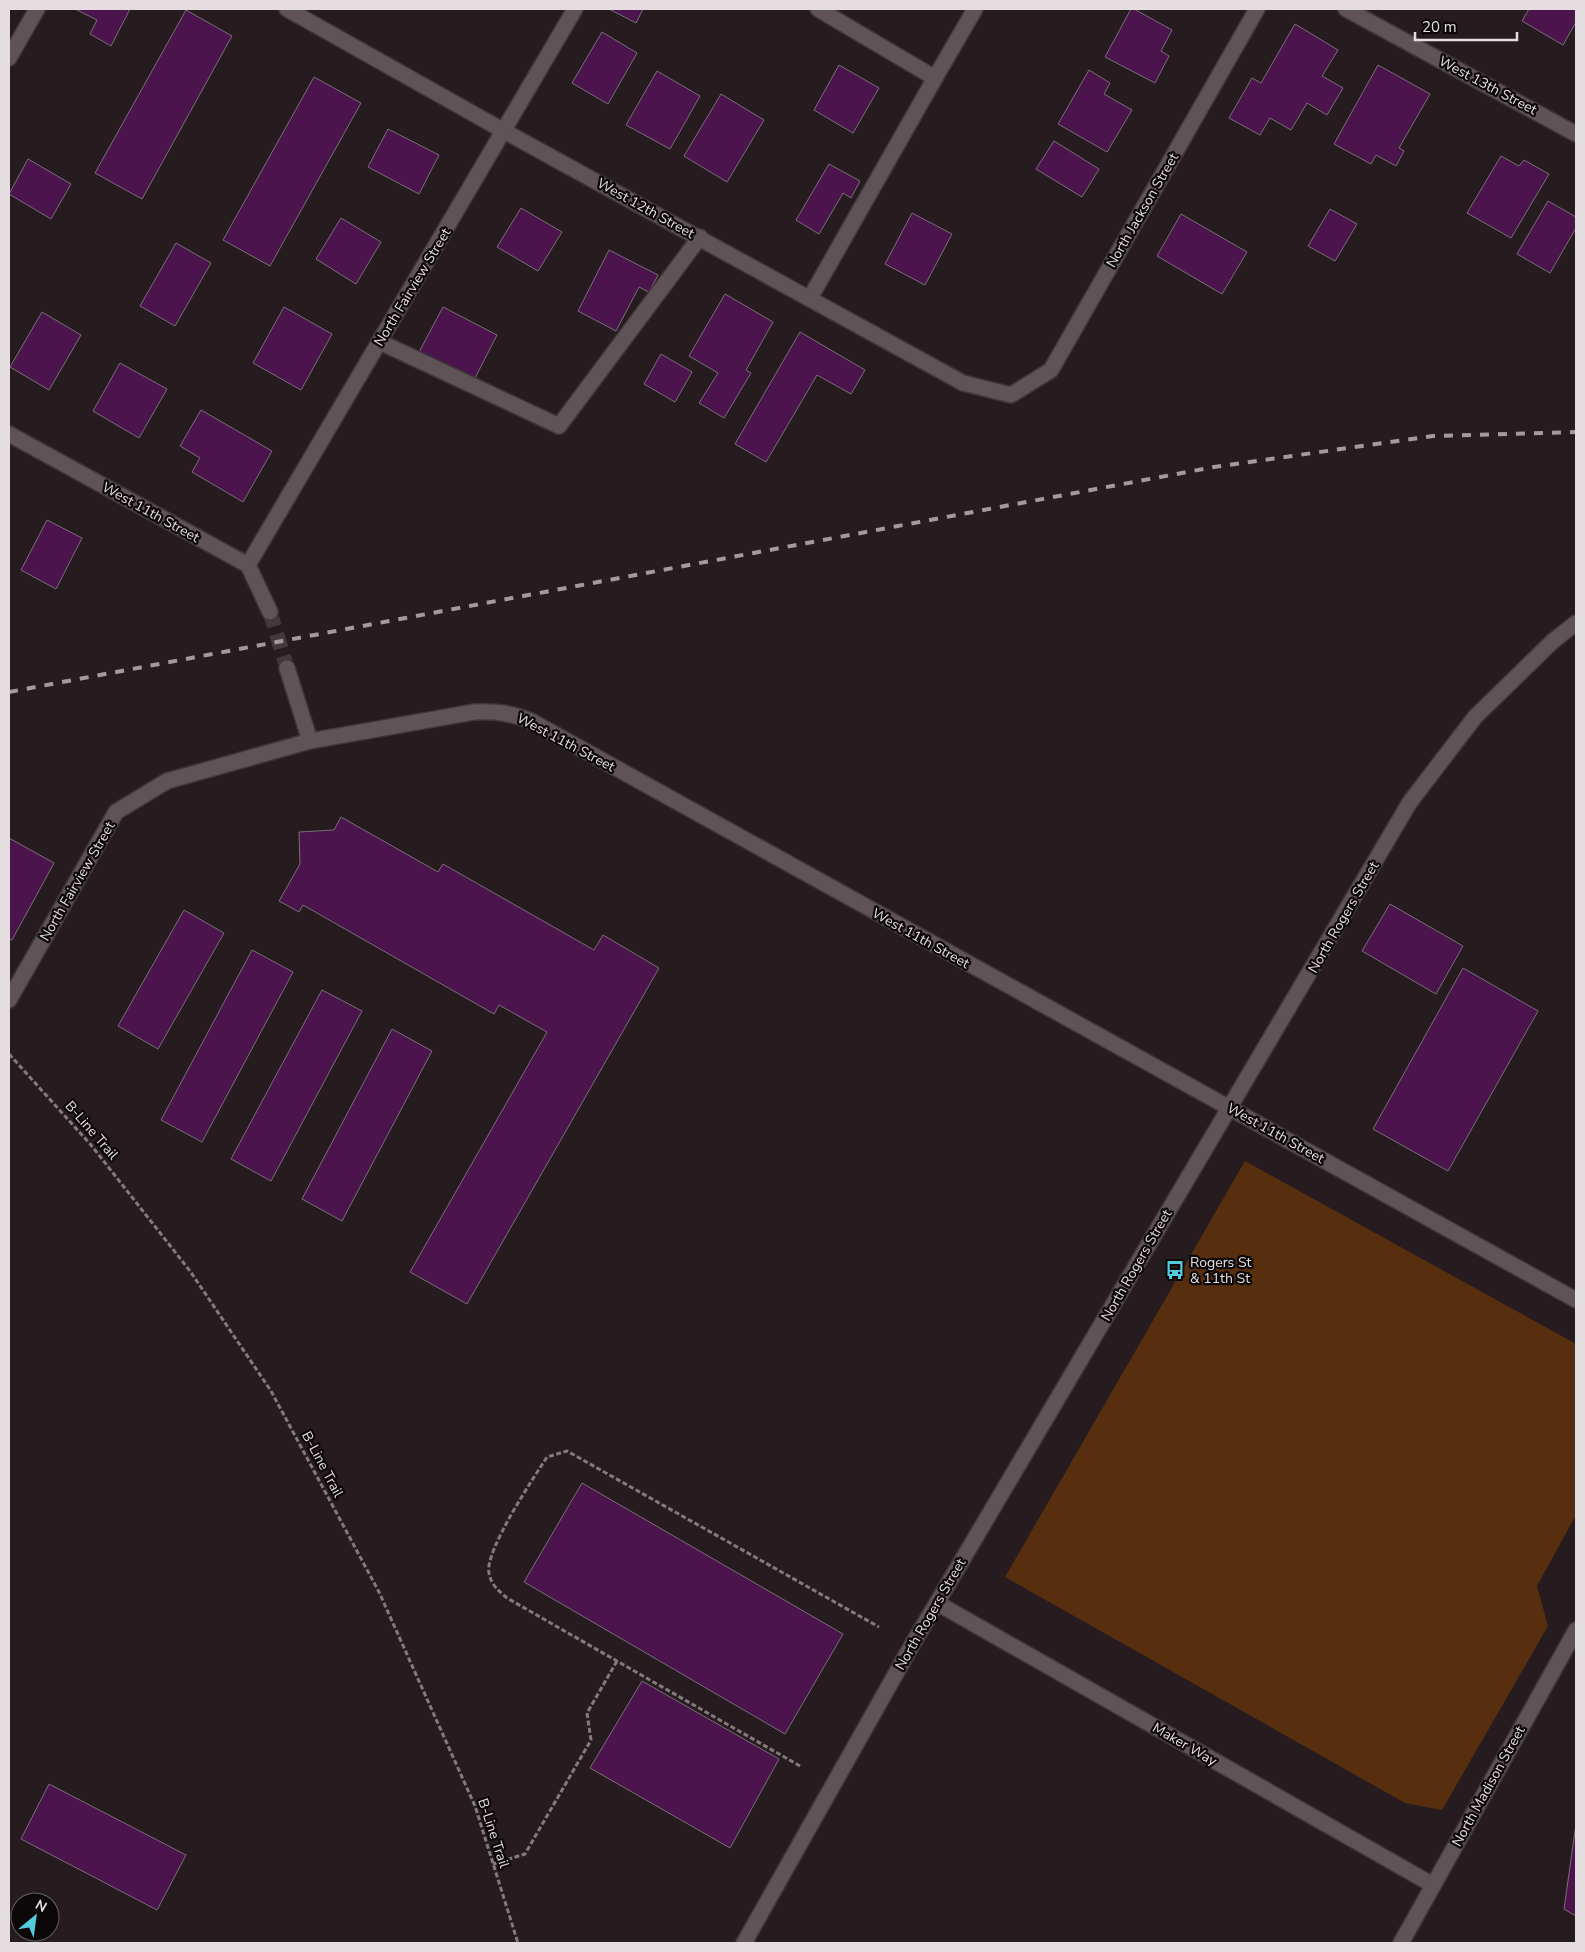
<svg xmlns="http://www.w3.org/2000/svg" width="1585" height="1952" font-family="'Nunito Sans',sans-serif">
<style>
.green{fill:#572e0e}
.building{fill:#4b144c;stroke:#787078}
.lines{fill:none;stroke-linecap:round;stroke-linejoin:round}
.tertiary-tunnel{stroke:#43393c;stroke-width:15;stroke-dasharray:15 8;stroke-linecap:butt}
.service-casing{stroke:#3e3639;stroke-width:18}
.minor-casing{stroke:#3e3639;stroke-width:18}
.tertiary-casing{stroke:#3e3639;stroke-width:18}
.path{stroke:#837a7d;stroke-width:3;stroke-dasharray:5 2.5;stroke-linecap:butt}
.service{stroke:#5f5357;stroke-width:15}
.minor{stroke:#5f5357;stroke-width:15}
.tertiary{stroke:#5f5357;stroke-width:15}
.rail{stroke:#a39a9d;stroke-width:4;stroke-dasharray:9 9;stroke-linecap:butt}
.labels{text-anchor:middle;stroke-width:4.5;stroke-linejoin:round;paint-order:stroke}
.street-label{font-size:14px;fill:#e5dee1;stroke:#0c0809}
.poi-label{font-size:14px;fill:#e5dee1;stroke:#0c0809;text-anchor:start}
</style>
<rect width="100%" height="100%" fill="#261c1f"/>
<polygon class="green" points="1245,1161 1576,1344 1576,1515 1537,1586 1548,1626 1442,1810 1405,1803 1005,1577"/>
<g class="building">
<polygon points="75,9 130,9 111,46 90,34 97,20"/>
<polygon points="609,9 643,9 636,23"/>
<polygon points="1131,9 1134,9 1172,30 1161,51 1169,56 1155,83 1105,57"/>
<polygon points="1529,9 1576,9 1576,22 1563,45 1522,21"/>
<polygon points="186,10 232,36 142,199 95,173"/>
<polygon points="1295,24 1338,50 1322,76 1343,88 1327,115 1307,103 1291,130 1270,118 1260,135 1229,118 1252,78 1261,83"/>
<polygon points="602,32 637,53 608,104 572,83"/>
<polygon points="839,65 879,88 853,133 814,110"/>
<polygon points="1378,65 1430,94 1399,148 1404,151 1396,166 1376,155 1371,164 1334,144"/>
<polygon points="1089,70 1110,83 1104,94 1132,110 1107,152 1058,124"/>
<polygon points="657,71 700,96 670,149 626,125"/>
<polygon points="314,77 361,103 270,266 223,240"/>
<polygon points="721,94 764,120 727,182 684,156"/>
<polygon points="388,129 439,155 419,194 368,167"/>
<polygon points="1054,141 1099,169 1082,197 1036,169"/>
<polygon points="1501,156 1519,166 1524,160 1549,174 1511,238 1467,213"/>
<polygon points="28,159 71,184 51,219 9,194"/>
<polygon points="829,164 860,181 851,198 843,193 819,234 796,220"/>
<polygon points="1548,201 1576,217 1576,228 1550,273 1517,254"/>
<polygon points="521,208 562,232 538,271 497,247"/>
<polygon points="1330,209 1357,224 1335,261 1308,246"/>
<polygon points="912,213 952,234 925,285 885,264"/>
<polygon points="1181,214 1247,252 1222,294 1157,256"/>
<polygon points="341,218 381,242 356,284 316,259"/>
<polygon points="176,243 211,263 175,326 140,306"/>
<polygon points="609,250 658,275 649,292 639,287 616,331 578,311"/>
<polygon points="725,294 773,322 746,370 751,373 724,418 699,403 718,373 689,356"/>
<polygon points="284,307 332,334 301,390 253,363"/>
<polygon points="443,307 497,335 473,382 418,354"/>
<polygon points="42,312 81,335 49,390 10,367"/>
<polygon points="800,332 865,370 851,394 817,375 766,462 735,444"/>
<polygon points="661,354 692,372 675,402 644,384"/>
<polygon points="120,363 167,389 139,438 93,411"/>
<polygon points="201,410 272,451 243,502 192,472 200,458 180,446"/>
<polygon points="47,520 82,538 56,589 21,570"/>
<polygon points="341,817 438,872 443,864 594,950 603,935 659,968 467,1304 410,1272 547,1032 499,1005 494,1014 303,905 299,912 279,901 300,864 299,832 334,830"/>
<polygon points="9,838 54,863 12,940 9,939"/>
<polygon points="1390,904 1463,946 1436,994 1362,951"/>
<polygon points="184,910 224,933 158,1049 118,1026"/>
<polygon points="252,950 293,972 202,1142 161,1120"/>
<polygon points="1463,968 1538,1011 1448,1171 1373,1129"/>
<polygon points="322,990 362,1011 271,1181 231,1159"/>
<polygon points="392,1029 432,1051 342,1221 302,1199"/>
<polygon points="582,1483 843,1634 785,1734 524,1582"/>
<polygon points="642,1681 779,1759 730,1848 590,1768"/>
<polygon points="49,1784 186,1855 157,1910 21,1839"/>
<polygon points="1576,1824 1576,1916 1564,1909"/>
</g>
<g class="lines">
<polyline class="tertiary-tunnel" points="270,612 287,668"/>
<g class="service-casing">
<g id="service">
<polyline points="935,78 975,9"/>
<polyline points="810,298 935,78 818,9"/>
<polyline points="380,342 559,426 700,237"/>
</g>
</g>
<g class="minor-casing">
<g id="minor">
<polyline points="287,9 504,131 963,383 1011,395 1051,370 1257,9"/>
<polyline points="1346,9 1576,134"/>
<polyline points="9,58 37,9"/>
<polyline points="248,565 575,9"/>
<polyline points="9,1000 116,812 167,781 310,741"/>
<polyline points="937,1603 1433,1885"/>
<polyline points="1401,1943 1576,1630"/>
</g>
</g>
<g class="tertiary-casing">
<g id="tertiary">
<polyline points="9,434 248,565 270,612"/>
<path d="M287 668 310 741 474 712C496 711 512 713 533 722L1576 1300"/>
<polyline points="744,1943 912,1645 1410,802 1475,717 1553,641 1576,623"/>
</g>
</g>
<g class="path">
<polyline points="9,1054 91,1145 190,1271 271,1391 379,1592 475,1806 518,1943"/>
<path d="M800 1766 507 1598C499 1591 491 1585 489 1573 484 1552 534 1477 547 1457L567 1451 879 1627"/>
<polyline points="493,1864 525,1854 591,1740 587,1713 617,1661"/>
</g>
<use href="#service" class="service"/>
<use href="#minor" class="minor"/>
<use href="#tertiary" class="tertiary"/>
<polyline class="rail" points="9,692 1214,467 1433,436 1576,432"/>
</g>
<defs>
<g id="bus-bare" transform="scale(1.5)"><path d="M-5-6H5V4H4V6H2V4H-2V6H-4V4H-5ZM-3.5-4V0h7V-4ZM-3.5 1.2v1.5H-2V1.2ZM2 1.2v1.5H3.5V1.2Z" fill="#54cadd" stroke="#0c0809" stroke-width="2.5" paint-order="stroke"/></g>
</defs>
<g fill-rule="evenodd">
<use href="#bus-bare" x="1175" y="1270"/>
</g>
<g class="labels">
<g class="street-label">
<text transform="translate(1488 85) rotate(28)" y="5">West 13th Street</text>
<text transform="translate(646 208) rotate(29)" y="5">West 12th Street</text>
<text transform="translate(1142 210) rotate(-60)" y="5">North Jackson Street</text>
<text transform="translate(412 287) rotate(-59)" y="5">North Fairview Street</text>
<text transform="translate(151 512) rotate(29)" y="5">West 11th Street</text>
<text transform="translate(566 742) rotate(28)" y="5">West 11th Street</text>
<text transform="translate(77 881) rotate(-60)" y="5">North Fairview Street</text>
<text transform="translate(1343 917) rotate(-60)" y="5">North Rogers Street</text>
<text transform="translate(921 938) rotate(29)" y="5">West 11th Street</text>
<text transform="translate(92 1130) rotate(49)" y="5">B-Line Trail</text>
<text transform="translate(1276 1133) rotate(29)" y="5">West 11th Street</text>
<text transform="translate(1136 1265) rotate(-60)" y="5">North Rogers Street</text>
<text transform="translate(323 1464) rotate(62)" y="5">B-Line Trail</text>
<text transform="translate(930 1614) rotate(-60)" y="5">North Rogers Street</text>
<text transform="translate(1185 1744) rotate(30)" y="5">Maker Way</text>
<text transform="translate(1488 1786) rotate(-61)" y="5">North Madison Street</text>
<text transform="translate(494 1833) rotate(72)" y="5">B-Line Trail</text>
</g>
<g class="poi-label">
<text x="1190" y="1267">Rogers St<tspan x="1190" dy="16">&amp; 11th St</tspan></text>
</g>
</g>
<rect width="1585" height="1952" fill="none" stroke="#e5dee1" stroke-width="20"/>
<g transform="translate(35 1917) rotate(29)"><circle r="24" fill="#0c0809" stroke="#635e5f"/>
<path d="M0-4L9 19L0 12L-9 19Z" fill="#54cadd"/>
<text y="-8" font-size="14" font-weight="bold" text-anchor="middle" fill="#e5dee1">N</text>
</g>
<path d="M1415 32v8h102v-8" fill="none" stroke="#e5dee1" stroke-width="2.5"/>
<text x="1422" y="32" font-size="15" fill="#e5dee1" stroke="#0c0809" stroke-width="4" paint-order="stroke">20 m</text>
</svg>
